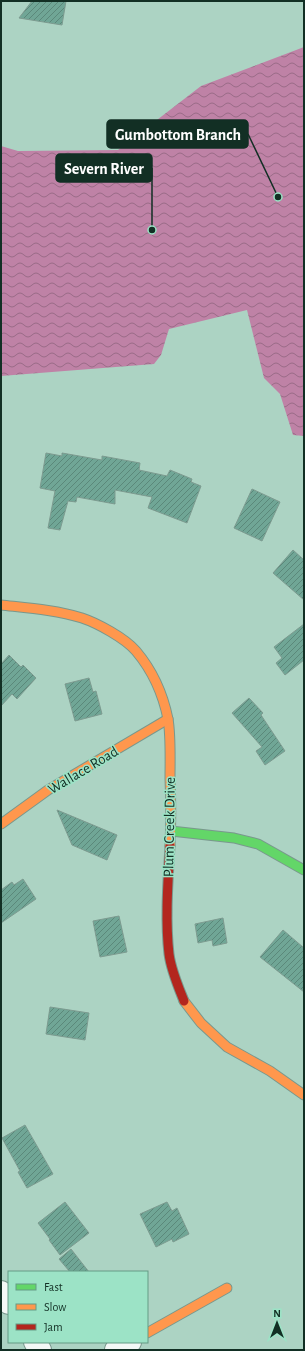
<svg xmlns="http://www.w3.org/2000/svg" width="305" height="1351" font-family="'Alegreya Sans',sans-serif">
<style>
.water{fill:url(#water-waves)}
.building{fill:url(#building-hatch);stroke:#7d9b90}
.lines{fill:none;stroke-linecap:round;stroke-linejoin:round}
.street-casing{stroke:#79988d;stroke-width:24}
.fast-casing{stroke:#79988d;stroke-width:11}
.slow-casing{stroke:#79988d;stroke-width:11}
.jam-casing{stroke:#79988d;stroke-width:11}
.street{stroke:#f3f8f6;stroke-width:22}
.fast{stroke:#63d668;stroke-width:9}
.slow{stroke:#ff974d;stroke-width:9}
.jam{stroke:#b3261e;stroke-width:9}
.labels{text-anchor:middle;stroke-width:3;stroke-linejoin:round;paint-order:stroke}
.street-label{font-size:15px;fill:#122f24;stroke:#9ce3c6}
.leader{fill:none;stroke:#122f24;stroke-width:1.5}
.callout-dot{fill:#122f24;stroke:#9ce3c6;stroke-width:1.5}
.callout{fill:#122f24;stroke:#122f24;stroke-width:1.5}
.callout-label{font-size:16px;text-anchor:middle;font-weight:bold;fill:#fff}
</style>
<defs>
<pattern id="water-waves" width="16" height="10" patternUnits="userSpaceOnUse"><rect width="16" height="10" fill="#bf82a6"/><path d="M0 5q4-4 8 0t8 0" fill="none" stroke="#9a6b87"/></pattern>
<pattern id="building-hatch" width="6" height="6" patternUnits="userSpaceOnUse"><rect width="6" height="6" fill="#70a696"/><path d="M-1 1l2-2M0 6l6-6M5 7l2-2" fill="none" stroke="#5b887a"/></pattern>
</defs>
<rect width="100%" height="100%" fill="#acd3c3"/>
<polygon class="water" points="304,47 304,436 293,435 280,394 264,378 247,310 169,329 161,355 154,364 1,376 1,146 18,151 118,150 201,86"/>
<g class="building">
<polygon points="32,1 66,1 62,25 19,18"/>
<polygon points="46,453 62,456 62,453 102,460 102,456 140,463 139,470 167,476 170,470 192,479 191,482 201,486 187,523 148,508 152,497 115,490 115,504 77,497 76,502 68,501 60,530 48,528 55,491 40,488"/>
<polygon points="252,489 280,502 262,541 234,528"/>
<polygon points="293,550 304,560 304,600 273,573"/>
<polygon points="304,624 304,660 285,675 276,663 282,658 274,647"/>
<polygon points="9,655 21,667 23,665 36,678 17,699 12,694 1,706 1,664"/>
<polygon points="89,678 93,692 96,691 102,714 75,721 65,684"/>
<polygon points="249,698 263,713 261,715 285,751 265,765 256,751 262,747 232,713"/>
<polygon points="57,810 117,835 107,860 72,845"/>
<polygon points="23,879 36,899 1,923 1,890 12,882 14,885"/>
<polygon points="119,916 127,952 100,957 93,921"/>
<polygon points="223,918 227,943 213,946 212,940 198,943 195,924"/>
<polygon points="283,930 304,948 304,992 260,957"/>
<polygon points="50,1007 89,1013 85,1040 46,1034"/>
<polygon points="25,1125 53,1174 27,1188 18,1172 20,1171 2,1138"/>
<polygon points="65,1202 89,1233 60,1255 49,1240 50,1239 38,1223"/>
<polygon points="167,1202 172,1211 177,1208 189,1234 173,1242 172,1239 156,1247 140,1214"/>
<polygon points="71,1249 89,1272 70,1272 59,1259"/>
</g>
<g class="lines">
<g class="street-casing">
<g id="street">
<polyline points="1,1292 9,1303"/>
<polyline points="35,1342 40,1350"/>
<polyline points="116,1350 130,1342"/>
</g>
</g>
<g class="fast-casing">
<polyline id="fast" points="171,831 234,838 258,844 304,870"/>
</g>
<g class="slow-casing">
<g id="slow">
<path d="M1 605C28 608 56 610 82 618 97 623 125 638 136 651 152 670 163 694 168 719 171 736 170 761 170 779 171 801 171 824 170 846"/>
<polyline points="1,824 48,790 168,719"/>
<polyline points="184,1001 201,1023 227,1047 270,1071 304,1095"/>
<polyline points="147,1333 227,1288"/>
</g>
</g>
<g class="jam-casing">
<path id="jam" d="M170 846C168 881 165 919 169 954 171 970 178 986 184 1001"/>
</g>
<use href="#street" class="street"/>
<use href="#fast" class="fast"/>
<use href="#slow" class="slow"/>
<use href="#jam" class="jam"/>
</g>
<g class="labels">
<g class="street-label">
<text transform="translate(83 770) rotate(-31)" y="5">Wallace Road</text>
<text transform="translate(169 827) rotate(-89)" y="5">Plum Creek Drive</text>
</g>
</g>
<path class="leader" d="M278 197L248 134M152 230L152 168"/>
<g class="callout-dot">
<circle cx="278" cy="197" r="4"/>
<circle cx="152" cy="230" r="4"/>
</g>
<g class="callout">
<rect x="107" y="120" width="141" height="28" rx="4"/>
<rect x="56" y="154" width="96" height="28" rx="4"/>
</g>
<g class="callout-label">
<text x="178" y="140">Gumbottom Branch</text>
<text x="104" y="174">Severn River</text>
</g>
<rect width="305" height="1351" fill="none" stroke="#122f24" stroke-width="4"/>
<rect x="8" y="1271" width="140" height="72" fill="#9ce3c6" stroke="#659b85"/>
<rect x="16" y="1284" width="20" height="6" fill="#63d668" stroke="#659b85"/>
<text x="44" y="1291" font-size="12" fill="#122f24">Fast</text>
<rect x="16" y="1304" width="20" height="6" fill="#ff974d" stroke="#659b85"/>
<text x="44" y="1311" font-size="12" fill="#122f24">Slow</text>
<rect x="16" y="1324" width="20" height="6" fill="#b3261e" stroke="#659b85"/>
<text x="44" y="1331" font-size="12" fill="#122f24">Jam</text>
<g transform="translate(277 1323)" stroke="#9ce3c6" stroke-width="3" paint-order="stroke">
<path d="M0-3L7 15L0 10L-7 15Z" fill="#122f24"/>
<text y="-6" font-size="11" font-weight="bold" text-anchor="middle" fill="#122f24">N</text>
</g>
</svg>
